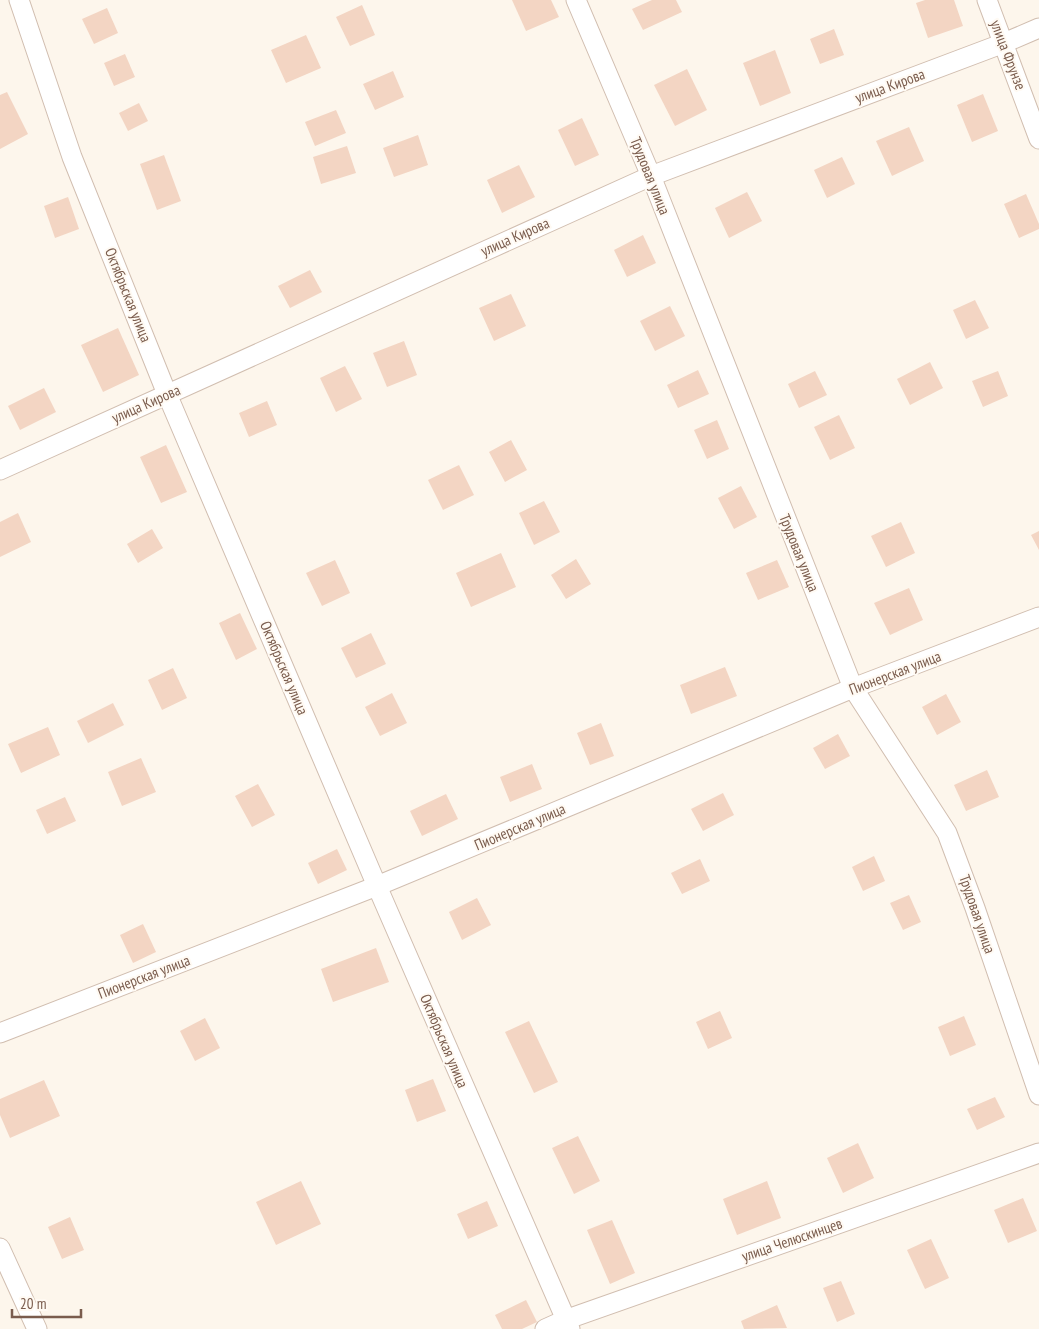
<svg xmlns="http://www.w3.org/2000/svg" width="1039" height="1329" font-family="'PT Sans Narrow',sans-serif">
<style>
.building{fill:#f3d5c3}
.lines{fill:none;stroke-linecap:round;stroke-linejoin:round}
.street-casing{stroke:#d1beb0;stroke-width:21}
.street{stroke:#fff;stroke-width:19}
.labels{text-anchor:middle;stroke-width:4;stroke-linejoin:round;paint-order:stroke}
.street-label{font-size:15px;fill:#7a5c4d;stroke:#fffaf3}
</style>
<rect width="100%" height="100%" fill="#fdf6ec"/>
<g class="building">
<polygon points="512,0 551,0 559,17 526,31"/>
<polygon points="652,0 676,0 682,12 643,30 632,9"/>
<polygon points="925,0 954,0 963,26 928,38 916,3"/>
<polygon points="362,5 375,35 350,46 336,17"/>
<polygon points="107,8 118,33 94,44 82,19"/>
<polygon points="834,29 844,55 820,64 810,39"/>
<polygon points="306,35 321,68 286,83 271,50"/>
<polygon points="775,50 791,93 760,106 743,63"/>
<polygon points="125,54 135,77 114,86 104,63"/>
<polygon points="687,69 707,110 675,126 654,85"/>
<polygon points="393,71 404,97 375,110 363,84"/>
<polygon points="7,92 28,134 0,149 0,95"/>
<polygon points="983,94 998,131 972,142 957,105"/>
<polygon points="139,103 148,121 128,131 119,113"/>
<polygon points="336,110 346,133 315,146 305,122"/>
<polygon points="582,118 599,155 575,166 558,130"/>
<polygon points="909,127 924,161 892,176 876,141"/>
<polygon points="418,135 428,165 394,177 383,148"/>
<polygon points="347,146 356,173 321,184 313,157"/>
<polygon points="164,155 181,201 157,210 140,164"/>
<polygon points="842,157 855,184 827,198 814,170"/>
<polygon points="519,165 535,197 502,213 487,180"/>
<polygon points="747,192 762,221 729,238 715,208"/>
<polygon points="1026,194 1039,224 1039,229 1019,238 1004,204"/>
<polygon points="68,197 79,229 55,238 44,206"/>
<polygon points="643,235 656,263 627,277 614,250"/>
<polygon points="310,270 322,292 290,308 278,286"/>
<polygon points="511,294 526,326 494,341 479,308"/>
<polygon points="975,300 989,328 966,339 953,310"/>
<polygon points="670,306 685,336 655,351 640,321"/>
<polygon points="118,328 139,375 103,392 81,345"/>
<polygon points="404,341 417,375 387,387 373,353"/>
<polygon points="930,362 943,388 910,405 897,379"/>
<polygon points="345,366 362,399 336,412 320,378"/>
<polygon points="698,370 709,394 678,408 667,385"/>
<polygon points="815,371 827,395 799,408 788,384"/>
<polygon points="998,371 1008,396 983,407 972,381"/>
<polygon points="44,388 56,412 20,430 8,406"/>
<polygon points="267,401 277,425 249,437 239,413"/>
<polygon points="839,415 855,448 830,460 814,427"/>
<polygon points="717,420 729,449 707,459 694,430"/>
<polygon points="511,440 527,470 505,482 489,452"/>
<polygon points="166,445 187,492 161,503 140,457"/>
<polygon points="459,465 474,495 443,510 428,480"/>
<polygon points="741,486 757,517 734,529 718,498"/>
<polygon points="544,501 560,532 534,545 519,513"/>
<polygon points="18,513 31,542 0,557 0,522"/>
<polygon points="901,522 915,553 886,567 871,536"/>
<polygon points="152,529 163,548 138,563 127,544"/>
<polygon points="1039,531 1039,550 1031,535"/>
<polygon points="501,553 516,587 471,607 456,573"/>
<polygon points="576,559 591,584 566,599 551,575"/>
<polygon points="335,560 350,593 322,606 306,573"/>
<polygon points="777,560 789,587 758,600 746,573"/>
<polygon points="909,588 923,620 890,635 874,603"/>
<polygon points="240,613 257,649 236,660 219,623"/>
<polygon points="371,633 386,664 356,678 341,648"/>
<polygon points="725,667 737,696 691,714 680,685"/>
<polygon points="173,668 187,698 162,710 148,680"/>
<polygon points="392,693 407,723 380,736 365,707"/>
<polygon points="946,694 961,722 937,735 922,707"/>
<polygon points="113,703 124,725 88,743 77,721"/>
<polygon points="601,723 614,756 590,765 577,733"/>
<polygon points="48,727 60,755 21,773 8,744"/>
<polygon points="838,734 850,756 825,769 813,748"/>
<polygon points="141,758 156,792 122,806 108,772"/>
<polygon points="532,764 542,789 510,802 500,777"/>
<polygon points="987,770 999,797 966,811 954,785"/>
<polygon points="258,784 275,815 252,827 235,796"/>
<polygon points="723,793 734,815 703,831 691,809"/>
<polygon points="446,794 458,819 422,836 410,811"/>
<polygon points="65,797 76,821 47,834 36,810"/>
<polygon points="337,849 347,870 318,884 308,863"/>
<polygon points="874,856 885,881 863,891 852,867"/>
<polygon points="700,859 710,881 682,894 671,873"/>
<polygon points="909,895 921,922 903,930 890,903"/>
<polygon points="477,898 491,925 462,940 449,912"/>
<polygon points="143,924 156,952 133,963 120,935"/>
<polygon points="376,948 389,982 333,1002 321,969"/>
<polygon points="720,1011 732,1038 708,1049 696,1022"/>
<polygon points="964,1016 976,1045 950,1056 938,1027"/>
<polygon points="205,1018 220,1048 195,1061 180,1031"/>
<polygon points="529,1021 558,1082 534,1093 505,1032"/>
<polygon points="433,1079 446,1111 417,1122 405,1090"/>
<polygon points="44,1080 60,1116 10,1138 0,1115 0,1099"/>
<polygon points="995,1097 1005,1117 977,1130 967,1109"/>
<polygon points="578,1136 600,1181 574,1194 552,1148"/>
<polygon points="858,1143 874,1178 843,1193 827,1158"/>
<polygon points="301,1181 321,1224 276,1245 256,1202"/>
<polygon points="767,1181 781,1218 737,1235 723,1199"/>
<polygon points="1023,1198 1037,1231 1008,1243 994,1210"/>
<polygon points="487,1201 498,1226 468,1239 457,1214"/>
<polygon points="70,1217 84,1250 62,1259 48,1227"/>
<polygon points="612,1220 635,1273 610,1284 587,1230"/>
<polygon points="931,1239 949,1278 925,1289 907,1250"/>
<polygon points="841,1281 855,1314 837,1322 823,1288"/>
<polygon points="526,1300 537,1322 522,1329 502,1329 495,1315"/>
<polygon points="777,1305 787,1328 744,1329 741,1321"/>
</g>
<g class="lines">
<g class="street-casing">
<g id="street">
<polyline points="19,0 72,157 167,394 377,886 570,1329"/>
<polyline points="576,0 651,176 853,688 947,833 975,908 1039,1095"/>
<polyline points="987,0 1039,139"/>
<polyline points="0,470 651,176 1004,43 1039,28"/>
<polyline points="0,1033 377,886 853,688 1039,617"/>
<polyline points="0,1248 37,1329"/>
<polyline points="545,1329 565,1320 1039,1153"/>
</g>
</g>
<use href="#street" class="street"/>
</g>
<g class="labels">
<g class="street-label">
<text transform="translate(1008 55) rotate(69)" y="5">улица Фрунзе</text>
<text transform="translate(890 86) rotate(-20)" y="5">улица Кирова</text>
<text transform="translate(650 176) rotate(68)" y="5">Трудовая улица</text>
<text transform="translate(515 237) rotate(-24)" y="5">улица Кирова</text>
<text transform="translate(128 295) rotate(68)" y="5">Октябрьская улица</text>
<text transform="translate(146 404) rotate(-24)" y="5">улица Кирова</text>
<text transform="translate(799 553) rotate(68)" y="5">Трудовая улица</text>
<text transform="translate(284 668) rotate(67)" y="5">Октябрьская улица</text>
<text transform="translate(895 673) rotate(-21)" y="5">Пионерская улица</text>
<text transform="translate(520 827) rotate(-23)" y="5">Пионерская улица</text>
<text transform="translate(977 914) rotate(71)" y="5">Трудовая улица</text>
<text transform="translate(144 977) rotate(-21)" y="5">Пионерская улица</text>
<text transform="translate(444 1041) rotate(67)" y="5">Октябрьская улица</text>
<text transform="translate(792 1240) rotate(-19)" y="5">улица Челюскинцев</text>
</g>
</g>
<path d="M12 1309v8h69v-8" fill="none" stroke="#7a5c4d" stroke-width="2.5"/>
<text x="20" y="1309" font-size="15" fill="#7a5c4d" stroke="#fffaf3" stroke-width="4" paint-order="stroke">20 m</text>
</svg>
